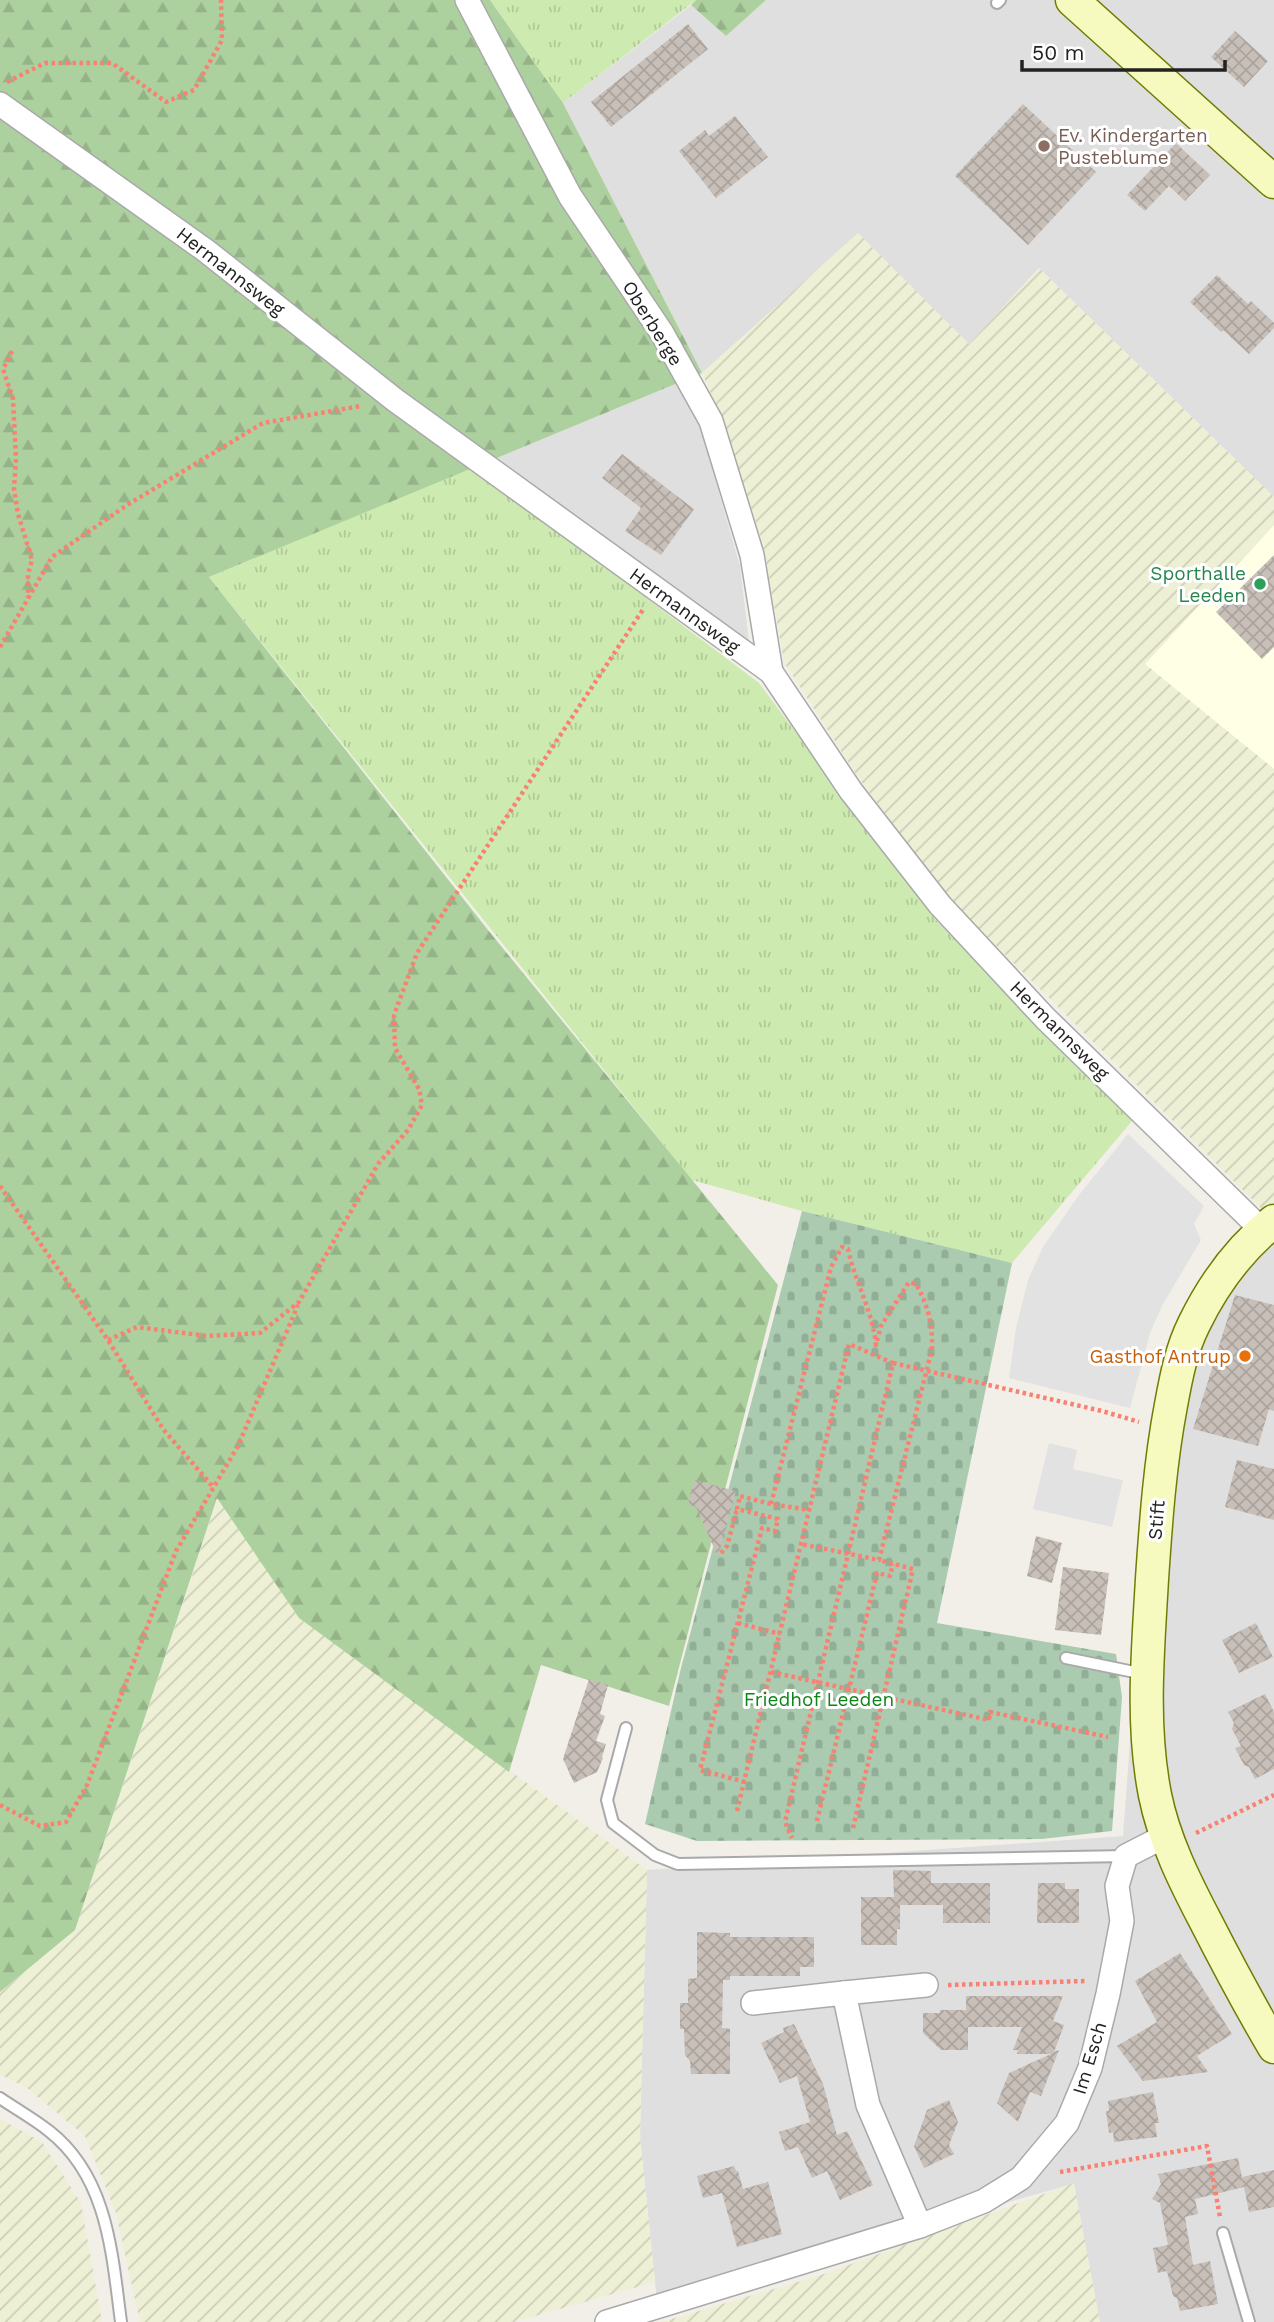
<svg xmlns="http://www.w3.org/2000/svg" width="1274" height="2322" font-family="'Work Sans',sans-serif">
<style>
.residential{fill:#e0dfdf}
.education{fill:#ffffe5}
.farmland{fill:url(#farmland-furrows)}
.grass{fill:url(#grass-tufts)}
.forest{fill:url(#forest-firs)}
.cemetery{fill:url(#cemetery-stones)}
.parking{fill:#e2e2e2}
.building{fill:url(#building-cross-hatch)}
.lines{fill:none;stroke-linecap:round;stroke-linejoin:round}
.lane-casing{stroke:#a9a9a9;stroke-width:14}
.street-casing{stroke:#a9a9a9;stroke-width:26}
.secondary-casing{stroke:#707d05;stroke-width:35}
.path{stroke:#fa8072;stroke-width:4.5;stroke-dasharray:3.5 3.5;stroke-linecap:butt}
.lane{stroke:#fff;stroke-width:10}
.street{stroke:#fff;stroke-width:23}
.secondary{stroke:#f7fabf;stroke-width:32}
.education-dot{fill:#8d6e63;stroke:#fff;stroke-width:2.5}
.leisure-dot{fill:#2e9e5b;stroke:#fff;stroke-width:2.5}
.food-dot{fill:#e8710a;stroke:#fff;stroke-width:2.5}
.labels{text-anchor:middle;stroke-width:6;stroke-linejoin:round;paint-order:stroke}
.education-label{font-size:19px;fill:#785e54;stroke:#fff;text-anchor:start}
.street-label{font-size:19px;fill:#222;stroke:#fff}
.leisure-label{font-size:19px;fill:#27864d;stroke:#fff;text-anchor:end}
.food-label{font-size:19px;fill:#c56008;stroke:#fff;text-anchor:end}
.park-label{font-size:19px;fill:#0c8416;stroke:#fff}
</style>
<defs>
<pattern id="farmland-furrows" width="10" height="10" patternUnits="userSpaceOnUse" patternTransform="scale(1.75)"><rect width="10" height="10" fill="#eef0d5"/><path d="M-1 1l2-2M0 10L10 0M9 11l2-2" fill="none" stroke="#ccceb7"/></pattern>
<pattern id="grass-tufts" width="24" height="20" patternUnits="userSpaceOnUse" patternTransform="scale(1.75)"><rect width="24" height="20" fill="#cdebb0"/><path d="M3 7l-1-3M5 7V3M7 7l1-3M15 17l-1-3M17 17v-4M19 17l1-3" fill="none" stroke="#b0c997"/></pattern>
<pattern id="forest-firs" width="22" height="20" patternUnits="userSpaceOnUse" patternTransform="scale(1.75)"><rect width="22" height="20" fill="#add19e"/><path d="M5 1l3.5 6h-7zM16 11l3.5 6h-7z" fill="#95b388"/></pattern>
<pattern id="cemetery-stones" width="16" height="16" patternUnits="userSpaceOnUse" patternTransform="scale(1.75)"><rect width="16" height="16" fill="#aacbaf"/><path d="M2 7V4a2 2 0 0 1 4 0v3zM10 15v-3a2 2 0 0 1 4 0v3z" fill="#92ae96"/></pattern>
<pattern id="building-cross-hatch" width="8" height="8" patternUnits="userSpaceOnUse" patternTransform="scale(1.75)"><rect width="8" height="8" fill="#c7bfb8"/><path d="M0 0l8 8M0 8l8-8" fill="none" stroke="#aba49e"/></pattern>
</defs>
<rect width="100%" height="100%" fill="#f2efe9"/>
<g class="residential">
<polygon points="766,0 1274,0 1274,497 1039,268 969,344 858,234 702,373 563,103 691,5 726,36"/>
<polygon points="676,384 700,426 740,566 749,642 495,458"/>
<polygon points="1274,1204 1274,2322 1100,2322 1073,2184 657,2301 640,2136 647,1870 1123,1836 1153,1433 1233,1240"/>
</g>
<polygon class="education" points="1274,525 1274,769 1144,664"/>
<g class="farmland">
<polygon points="858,233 969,344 1039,268 1274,497 1274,525 1145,664 1274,769 1274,1204 1265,1212 943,893 858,777 784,662 763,543 719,412 702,373"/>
<polygon points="218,1497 299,1618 647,1870 640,2136 655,2282 514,2322 140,2322 116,2213 85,2136 27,2088 0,2074 0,1992 75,1930"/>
<polygon points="0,2119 42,2142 81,2203 102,2322 0,2322"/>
<polygon points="1074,2183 1100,2322 662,2322 821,2275"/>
</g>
<g class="grass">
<polygon points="490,0 696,0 563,103"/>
<polygon points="473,467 759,683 934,918 1132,1121 1012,1263 802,1211 692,1180 209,577"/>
</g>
<g class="forest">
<polygon points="0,0 490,0 563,103 702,373 209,577 488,930 778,1285 669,1706 541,1665 509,1772 299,1618 217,1498 75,1930 0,1992"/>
<polygon points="696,0 766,0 726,36 691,5"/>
</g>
<polygon class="cemetery" points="802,1211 1012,1263 937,1623 1116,1654 1122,1697 1112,1831 1042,1839 697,1841 645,1824 680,1672"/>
<g class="parking">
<polygon points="1128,1134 1204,1206 1194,1224 1201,1240 1163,1304 1150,1333 1130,1408 1009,1378 1016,1328 1028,1280 1043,1247 1079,1195"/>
<polygon points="1049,1443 1077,1450 1073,1469 1123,1480 1112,1527 1033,1509"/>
</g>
<g class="building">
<polygon points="688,24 708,49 611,127 591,102"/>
<polygon points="1235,31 1268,61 1244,87 1211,57"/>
<polygon points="1023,104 1096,172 1028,245 955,176"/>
<polygon points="735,116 768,157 716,198 679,151 705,130 709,136"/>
<polygon points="1176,143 1210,175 1185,201 1169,186 1145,211 1127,195"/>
<polygon points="1217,275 1248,304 1251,301 1274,323 1274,328 1249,354 1223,330 1221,332 1190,302"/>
<polygon points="622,454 694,509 661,555 625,531 641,508 602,478"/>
<polygon points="1274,555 1274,647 1262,659 1216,612"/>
<polygon points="1235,1295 1274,1305 1274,1411 1269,1409 1258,1446 1193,1429"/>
<polygon points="1237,1460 1274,1469 1274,1520 1225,1507"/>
<polygon points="694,1480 736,1491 718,1557 696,1507 688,1504"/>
<polygon points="1036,1536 1062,1543 1052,1583 1027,1576"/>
<polygon points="1063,1567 1109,1573 1101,1635 1055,1630"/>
<polygon points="1256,1623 1273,1657 1239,1673 1222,1640"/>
<polygon points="589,1679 608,1685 600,1714 605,1716 596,1741 606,1744 602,1757 603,1758 597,1772 574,1783 563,1759"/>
<polygon points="1265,1694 1274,1712 1274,1769 1255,1779 1249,1767 1244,1765 1235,1748 1241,1746 1232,1729 1234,1723 1228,1712"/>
<polygon points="893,1870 931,1871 931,1883 990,1883 990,1923 943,1923 943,1905 900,1905 900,1929 897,1929 897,1945 861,1945 861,1897 894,1897"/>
<polygon points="1038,1883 1065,1883 1065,1889 1079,1889 1079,1923 1037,1923"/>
<polygon points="697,1932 730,1933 730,1937 814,1937 814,1967 800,1967 800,1976 730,1976 730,1980 723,1980 722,2028 730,2029 730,2074 691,2074 690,2061 685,2055 684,2029 680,2029 680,2003 688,2003 688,1979 697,1978"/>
<polygon points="1180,1953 1232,2034 1197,2056 1208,2072 1143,2081 1117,2046 1157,2022 1135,1981"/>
<polygon points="966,1996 1063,1996 1053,2021 1064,2025 1054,2052 1059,2050 1041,2096 1030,2092 1018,2122 997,2103 1009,2073 1051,2054 1017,2054 1018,2050 1013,2050 1022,2027 968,2027 968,2050 941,2050 923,2033 923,2013 940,2013 940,2010 966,2010"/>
<polygon points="794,2024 823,2084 837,2135 847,2131 873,2185 840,2200 827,2171 812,2178 798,2147 785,2151 779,2132 810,2122 797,2076 780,2083 761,2043 784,2032 783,2028"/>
<polygon points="1153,2092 1159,2123 1155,2123 1157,2137 1114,2142 1113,2132 1109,2133 1106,2111 1109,2111 1108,2101"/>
<polygon points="949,2100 958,2122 949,2145 954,2154 924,2168 914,2146 918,2135 927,2110"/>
<polygon points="1238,2158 1244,2187 1195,2199 1198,2214 1185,2217 1193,2265 1210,2261 1218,2304 1180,2311 1177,2298 1173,2296 1167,2271 1158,2273 1153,2248 1168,2245 1160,2203 1152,2199 1161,2184 1158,2174"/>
<polygon points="734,2166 736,2171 738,2171 743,2189 768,2182 782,2234 737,2247 722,2193 703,2198 697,2176"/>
<polygon points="1274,2170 1274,2207 1249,2212 1242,2177"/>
</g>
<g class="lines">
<g class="lane-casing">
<g id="lane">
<polyline points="997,3 1000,0"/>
<polyline points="1066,1658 1144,1674"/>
<polyline points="626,1728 607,1800 613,1823 655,1855 678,1864 1126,1856"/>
<path d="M0 2098C16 2109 34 2119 49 2131 108 2177 112 2254 121 2322"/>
<polyline points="1223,2233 1249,2322"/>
</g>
</g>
<g class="street-casing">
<g id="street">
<polyline points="467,0 570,196 662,333 711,421 752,555 771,672"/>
<polyline points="0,104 205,250 395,400 771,672 851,791 940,905 1045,1018 1262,1230"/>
<polyline points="844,1993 926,1985"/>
<polyline points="753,2003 844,1993 868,2105 920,2226"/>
<polyline points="607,2322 920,2226 984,2201 1021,2178 1067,2123 1090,2068 1108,1994 1122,1921 1117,1886 1126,1856 1167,1835"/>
</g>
</g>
<g class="secondary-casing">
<g id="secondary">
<polyline points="1072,0 1274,182"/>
<path d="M1274 1221C1240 1248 1213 1285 1194 1324 1181 1350 1176 1378 1171 1405 1160 1463 1156 1520 1152 1579 1148 1650 1141 1724 1155 1795 1164 1840 1185 1882 1206 1922 1228 1965 1250 2006 1274 2047"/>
</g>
</g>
<g class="path">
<polyline points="7,82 45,63 112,63 166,102 194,90 222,40 221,0"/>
<polyline points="12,351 3,369 13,399 16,459 14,489 18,514 32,560 28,574 28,598"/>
<polyline points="0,647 52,557 127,505 263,423 361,406"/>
<polyline points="0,1186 108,1340 163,1429 214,1488"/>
<polyline points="108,1340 137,1327 207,1336 260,1333 299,1302 378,1164 408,1130 422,1105 419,1089 395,1048 394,1015 417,953 644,608"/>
<polyline points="893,1363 1102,1411 1139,1422"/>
<path d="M771 1504 831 1267 842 1247 848 1249C855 1282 873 1312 876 1345L881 1326 909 1282 916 1284C928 1305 933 1325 932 1349L879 1560 801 1544"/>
<polyline points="721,1553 727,1546 737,1509"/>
<polyline points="738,1623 780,1634"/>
<polyline points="771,1672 989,1720 990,1712 1108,1737"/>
<polyline points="745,1782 700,1770 762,1528 775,1531 778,1519 737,1509 740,1496 771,1504 809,1510"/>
<polyline points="0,1805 40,1826 66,1822 87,1785 176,1551 238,1446 298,1305"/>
<polyline points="737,1811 849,1344 893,1363 785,1822 792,1838"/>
<polyline points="817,1821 877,1573 890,1576 893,1564"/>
<polyline points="853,1828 913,1569 879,1560"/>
<polyline points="1196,1833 1274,1795"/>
<polyline points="948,1985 1086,1981"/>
<polyline points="1060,2172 1207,2146 1220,2217"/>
</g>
<use href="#lane" class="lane"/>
<use href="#street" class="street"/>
<use href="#secondary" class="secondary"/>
</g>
<circle class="education-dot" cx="1044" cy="146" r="7"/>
<circle class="leisure-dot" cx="1260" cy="584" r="7"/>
<circle class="food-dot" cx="1245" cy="1356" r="7"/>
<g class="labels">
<g class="education-label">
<text x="1058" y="142">Ev. Kindergarten<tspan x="1058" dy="22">Pusteblume</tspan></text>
</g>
<g class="street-label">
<text transform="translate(231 271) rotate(38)" y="7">Hermannsweg</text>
<text transform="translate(653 323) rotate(58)" y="7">Oberberge</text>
<text transform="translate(685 610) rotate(36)" y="7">Hermannsweg</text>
<text transform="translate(1060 1030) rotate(45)" y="7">Hermannsweg</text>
<text transform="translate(1156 1520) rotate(-85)" y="7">Stift</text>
<text transform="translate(1089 2058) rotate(-73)" y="7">Im Esch</text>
</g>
<g class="leisure-label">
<text x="1246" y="580">Sporthalle<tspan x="1246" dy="22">Leeden</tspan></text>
</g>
<g class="food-label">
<text x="1231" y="1363">Gasthof Antrup</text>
</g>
<g class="park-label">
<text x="819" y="1706">Friedhof Leeden</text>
</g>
</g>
<path d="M1022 60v10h203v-10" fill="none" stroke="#222222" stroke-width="3.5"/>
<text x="1032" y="60" font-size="21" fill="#222222" stroke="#ffffff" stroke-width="5" paint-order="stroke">50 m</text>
</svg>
